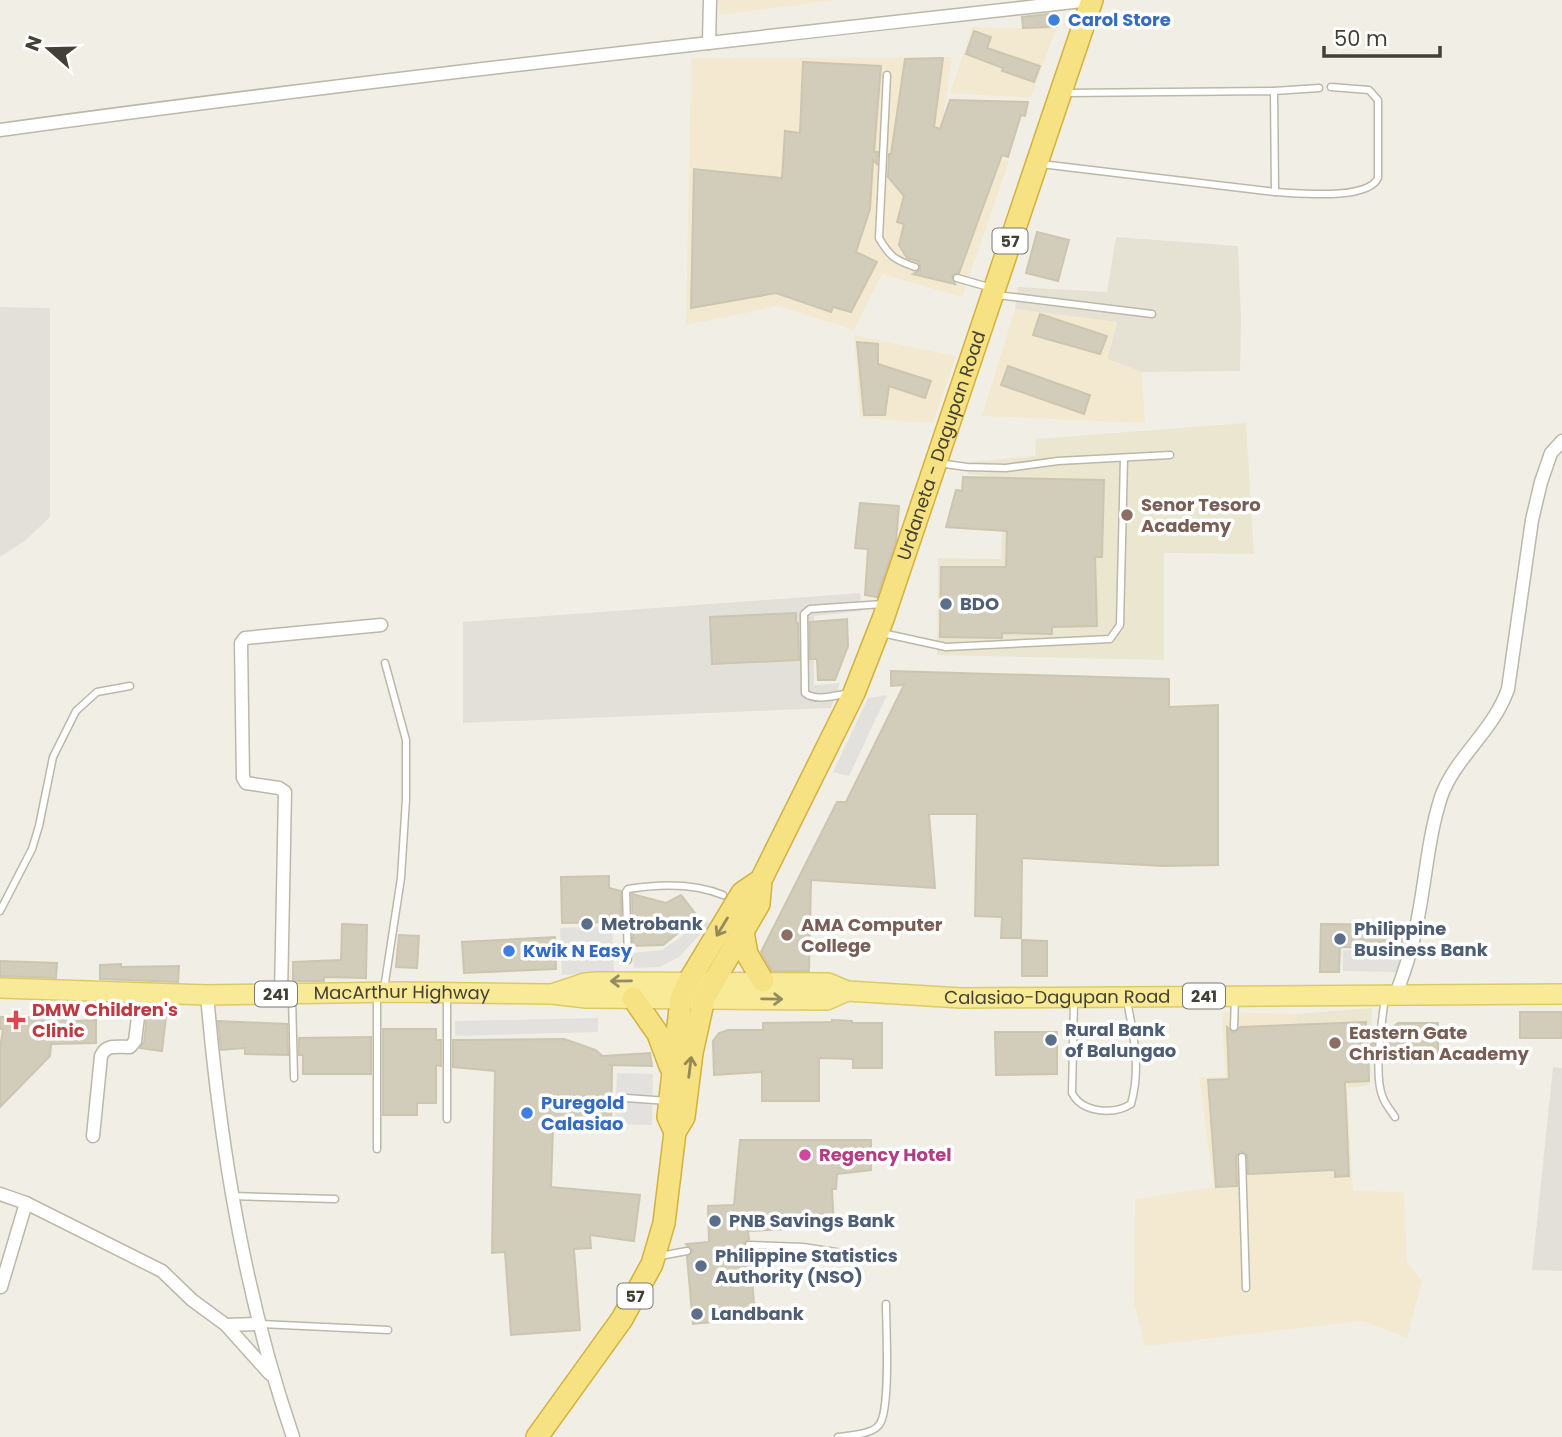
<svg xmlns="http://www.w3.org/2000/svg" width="1562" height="1437" font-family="Poppins,sans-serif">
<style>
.residential{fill:#e5e2d3}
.commercial{fill:#f3e9d0}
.industrial{fill:#e3e0da}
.education{fill:#eae6cf}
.parking{fill:#e2e1dd}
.building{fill:#d2ccbb;stroke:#ccc5af;stroke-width:2}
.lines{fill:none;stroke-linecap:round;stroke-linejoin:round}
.service-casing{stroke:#bcb8a8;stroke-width:9}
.minor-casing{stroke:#bcb8a8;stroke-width:15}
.primary-casing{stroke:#dcca68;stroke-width:22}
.trunk-casing{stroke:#d4b13c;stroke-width:24}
.service{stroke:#fff;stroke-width:6}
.minor{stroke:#fff;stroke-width:12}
.primary{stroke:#f8ea97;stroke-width:19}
.trunk{stroke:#f6e282;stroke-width:21}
.oneway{stroke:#948958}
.oneway2{stroke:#948c61}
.shop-dot{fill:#3f7fe0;stroke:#fff;stroke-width:2.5}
.education-dot{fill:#8d6e63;stroke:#fff;stroke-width:2.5}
.service-dot{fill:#5c6f8a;stroke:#fff;stroke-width:2.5}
.health-dot{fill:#e0444e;stroke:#fff;stroke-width:2.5}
.hotel-dot{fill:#d1479c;stroke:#fff;stroke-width:2.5}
.labels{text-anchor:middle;stroke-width:7;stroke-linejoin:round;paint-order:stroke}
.shield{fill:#fff;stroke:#7b7972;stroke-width:2}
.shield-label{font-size:16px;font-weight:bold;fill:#434035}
.shop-label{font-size:18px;font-weight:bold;fill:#366cbe;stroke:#fff;text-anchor:start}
.street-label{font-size:18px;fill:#434035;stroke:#fff}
.education-label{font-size:18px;font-weight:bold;fill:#785e54;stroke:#fff;text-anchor:start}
.service-label{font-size:18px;font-weight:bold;fill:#4e5e75;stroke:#fff;text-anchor:start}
.health-label{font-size:18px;font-weight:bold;fill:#be3a42;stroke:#fff;text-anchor:start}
.hotel-label{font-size:18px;font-weight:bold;fill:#b23c85;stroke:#fff;text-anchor:start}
</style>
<rect width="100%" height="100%" fill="#f1efe5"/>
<polygon class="residential" points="1116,237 1238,246 1241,320 1240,371 1142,372 1107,359 1117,322 1015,309 1018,287 1107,292"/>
<g class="commercial">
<polygon points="719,0 835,0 719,15"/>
<polygon points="972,27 1056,29 1031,98 950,93"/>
<polygon points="952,57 940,138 1009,162 962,297 882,274 854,330 778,306 686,325 691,58"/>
<polygon points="1015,309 1117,322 1107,359 1142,372 1145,423 982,416"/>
<polygon points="854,335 956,356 933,423 860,418"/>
<polygon points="1222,1012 1296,1014 1300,1072 1346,1072 1353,1191 1404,1192 1407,1261 1422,1281 1407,1338 1362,1321 1145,1346 1134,1303 1135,1199 1214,1187 1199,1077 1225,1077"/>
</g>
<g class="industrial">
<polygon points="0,307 50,308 50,517 26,540 0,557"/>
<polygon points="860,593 862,611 814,616 814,685 840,683 831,708 463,723 463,622"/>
<polygon points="1553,1067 1562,1068 1562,1271 1532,1270"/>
</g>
<g class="education">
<polygon points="1246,423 1254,554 1164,553 1164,660 937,655 938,558 1001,559 1004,478 968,474 970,462 1035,456 1036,439"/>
<polygon points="1372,1008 1370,1085 1348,1088 1346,1072 1300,1072 1296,1014"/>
</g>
<g class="parking">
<polygon points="887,695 849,776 833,772 868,698"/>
<polygon points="701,917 710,924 679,957 660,967 634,968 633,953 662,950 681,937"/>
<polygon points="612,926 614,972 562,975 560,928"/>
<polygon points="1343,950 1406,952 1397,972 1343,971"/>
<polygon points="598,1018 598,1032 455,1036 455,1021"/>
<polygon points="617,1073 653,1074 652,1125 615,1124"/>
</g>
<g class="building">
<polygon points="1056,13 1057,27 1023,28 1022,17"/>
<polygon points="974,31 991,37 987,48 1040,66 1034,82 1002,71 1003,68 966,54"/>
<polygon points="943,58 934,127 940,129 950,100 1028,102 1025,116 1021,115 1008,157 1002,155 959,273 952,276 955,284 913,274 920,270 920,264 917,261 907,258 899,245 904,224 897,222 904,196 888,177 889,154 891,154 905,59"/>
<polygon points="803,62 881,66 874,152 878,152 877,164 873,160 870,209 856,252 877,262 851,312 833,307 831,312 776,293 691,308 694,169 782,178 785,131 800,133"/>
<polygon points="1037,232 1069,240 1058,281 1026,273"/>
<polygon points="1040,314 1107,336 1100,354 1033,335"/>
<polygon points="857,342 878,344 878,364 931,381 925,398 889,386 885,415 864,415"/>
<polygon points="1008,366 1090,395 1084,414 1001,385"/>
<polygon points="963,477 1104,480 1102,557 1095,557 1097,626 1052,627 1052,634 1002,633 1002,638 940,637 941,567 1006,567 1007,531 946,527 956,490 962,491"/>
<polygon points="860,503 899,506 896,541 877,597 865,595 868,549 855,548"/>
<polygon points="796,613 796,623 798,623 799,660 712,664 710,617"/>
<polygon points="847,619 848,646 835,680 818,680 817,659 810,659 810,622"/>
<polygon points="891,671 1169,679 1169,707 1218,705 1218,865 1163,866 1022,858 1021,938 1001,938 1002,917 975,916 977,814 929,814 935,888 811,880 809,971 772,971 761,952 837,802 846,802 904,685 891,686"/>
<polygon points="609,876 609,888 621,891 621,922 562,923 561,877"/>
<polygon points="632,894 666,903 681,895 698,917 663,945 633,946"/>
<polygon points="342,924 367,925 366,978 324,977 324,981 293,981 293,962 341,960"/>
<polygon points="1321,924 1408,925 1402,948 1340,947 1339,972 1320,972"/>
<polygon points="399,935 419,936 417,968 396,967"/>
<polygon points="555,937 556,969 464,973 462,942"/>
<polygon points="1022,940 1047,941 1047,976 1022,976"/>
<polygon points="0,961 57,963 56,978 0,976"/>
<polygon points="121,964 121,967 179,966 178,982 100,979 100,965"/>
<rect x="1520" y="1012" width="42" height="26"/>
<polygon points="147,1015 166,1017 162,1051 140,1048 144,1042"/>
<polygon points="0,1017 74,1017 74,1021 96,1020 96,1043 51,1044 50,1056 0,1107 0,1049 3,1029 0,1029"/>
<polygon points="832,1020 852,1021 852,1023 882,1023 882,1068 853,1068 853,1059 819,1058 819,1101 762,1101 762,1072 714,1075 713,1041 719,1033 728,1030 763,1030 763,1023 832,1022"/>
<polygon points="218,1021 287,1024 288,1055 245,1054 245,1048 221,1050"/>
<polygon points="1366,1022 1367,1047 1374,1042 1373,1054 1368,1053 1369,1081 1345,1082 1349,1176 1335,1177 1335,1170 1248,1174 1247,1155 1241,1151 1236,1156 1237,1186 1216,1187 1208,1080 1229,1079 1227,1027 1234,1033 1240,1027"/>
<polygon points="1398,1023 1438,1023 1438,1057 1385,1054 1386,1032"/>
<polygon points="383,1029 436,1029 436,1040 441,1040 441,1066 436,1065 436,1103 417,1103 417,1115 383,1115"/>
<polygon points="995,1032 1057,1032 1057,1074 996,1075"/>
<polygon points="371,1037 371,1074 303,1074 303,1055 299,1055 299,1038"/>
<polygon points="564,1039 596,1050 602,1056 650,1053 652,1066 610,1065 612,1067 611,1126 553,1129 551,1187 640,1195 634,1241 590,1235 591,1248 574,1249 580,1330 511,1335 505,1252 492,1253 495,1071 453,1067 453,1040"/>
<polygon points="740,1140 871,1140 871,1170 837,1174 836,1189 832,1189 834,1227 748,1231 749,1239 743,1245 750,1251 755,1318 693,1324 687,1257 693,1251 686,1244 709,1242 708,1206 734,1205"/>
</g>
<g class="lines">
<g class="service-casing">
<g id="service">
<path d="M887 75 879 238C890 257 895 260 915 267"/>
<polyline points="1274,91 1319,88"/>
<polyline points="1041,164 1275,192 1274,91 1065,93"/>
<path d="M1275 192C1298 193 1367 201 1378 178V100L1369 90 1331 87"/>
<polyline points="957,278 992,288"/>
<polyline points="997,295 1152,314"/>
<polyline points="938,463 967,467 1006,468 1058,461 1170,455"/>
<polyline points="882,633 946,647 1110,639 1120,625 1124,458"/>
<path d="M850 693C836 695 816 702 805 693L804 614 810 609 883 604"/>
<polyline points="0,911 32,849 39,826 53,757 76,711 97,692 130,686"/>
<path d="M628 960 626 892 628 889C659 884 694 883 723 895"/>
<polyline points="384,989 401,878 406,799 406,740 385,663"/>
<polyline points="292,996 294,1078"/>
<path d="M1385 997C1382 1022 1373 1075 1383 1098 1386 1105 1391 1111 1395 1117"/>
<path d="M1074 1000 1072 1093C1082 1113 1114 1115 1131 1104 1141 1069 1134 1036 1127 1001"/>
<polyline points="1234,1027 1235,997"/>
<polyline points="626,1098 668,1101"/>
<polyline points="447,1119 447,994"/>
<polyline points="377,1149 377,995"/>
<polyline points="1242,1157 1246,1288"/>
<polyline points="232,1196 335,1199"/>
<polyline points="749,1245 803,1247 855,1255"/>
<polyline points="660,1256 687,1251"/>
<polyline points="261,1324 388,1330"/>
<path d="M838 1437C850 1435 871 1435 879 1425 891 1411 886 1326 886 1304"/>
</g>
</g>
<g class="minor-casing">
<g id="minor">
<polyline points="709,43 710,0"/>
<path d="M0 130C363 80 727 41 1091 0"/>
<polyline points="281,994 285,792 279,788 246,783 243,778 241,643 245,638 381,625"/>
<path d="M207 995C220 1145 244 1294 293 1437"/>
<path d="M1396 995C1401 980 1407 964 1411 949 1425 899 1425 847 1441 797 1455 757 1493 732 1508 689L1532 520 1541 482 1551 453 1562 441"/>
<path d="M93 1136 101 1056C106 1044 117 1047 130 1047L135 1041 141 993"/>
<polyline points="0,1194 26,1203 162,1271 192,1300 226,1325 270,1374"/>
<polyline points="1,1287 26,1203"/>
<polyline points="226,1325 259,1324"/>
</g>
</g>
<g class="primary-casing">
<g id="primary">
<path id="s1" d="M0 988 207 995 398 992 552 994 586 998 827 1000 847 991"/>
<path id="s2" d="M552 994 585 983 597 982 828 983 847 991 961 998 1562 994"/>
</g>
</g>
<g class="trunk-casing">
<g id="trunk">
<polyline points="743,932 747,954 763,981"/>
<polyline points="633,998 658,1034 670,1066"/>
<polyline points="675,1132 668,1117 681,999 689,981 742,893 761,880"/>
<path id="s3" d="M537 1437 622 1319 652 1264 664 1223 675 1132 684 1117 692 1053 704 998 759 904 761 880 854 693 883 619 1092 0"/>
</g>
</g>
<use href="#service" class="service"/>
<use href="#minor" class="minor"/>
<use href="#primary" class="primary"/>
<use href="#trunk" class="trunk"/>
</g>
<defs><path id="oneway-shaft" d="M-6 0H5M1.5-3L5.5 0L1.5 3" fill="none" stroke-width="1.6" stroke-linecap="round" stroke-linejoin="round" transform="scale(1.75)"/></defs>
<g class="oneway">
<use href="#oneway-shaft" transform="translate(722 927) rotate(121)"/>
<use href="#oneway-shaft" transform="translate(690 1067) rotate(-83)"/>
</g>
<g class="oneway2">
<use href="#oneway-shaft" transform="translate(621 981) rotate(179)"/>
<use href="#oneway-shaft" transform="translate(772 999) rotate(1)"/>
</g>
<g class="shop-dot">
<circle cx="1054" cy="20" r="7"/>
<circle cx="509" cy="951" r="7"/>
<circle cx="527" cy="1113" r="7"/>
</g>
<g class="education-dot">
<circle cx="1127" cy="515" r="7"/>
<circle cx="787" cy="935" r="7"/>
<circle cx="1335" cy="1043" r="7"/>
</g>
<g class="service-dot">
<circle cx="946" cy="604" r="7"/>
<circle cx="587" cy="924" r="7"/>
<circle cx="1340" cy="939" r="7"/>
<circle cx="1051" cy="1040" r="7"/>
<circle cx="715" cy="1221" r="7"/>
<circle cx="701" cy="1266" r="7"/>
<circle cx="697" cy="1314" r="7"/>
</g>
<path class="health-dot" d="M12.5 1009.5h7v7h7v7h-7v7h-7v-7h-7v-7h7z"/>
<circle class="hotel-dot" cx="805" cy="1155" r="7"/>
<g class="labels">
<g class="shield">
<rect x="992.5" y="228.5" width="35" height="25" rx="5"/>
<rect x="255" y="981.5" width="42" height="25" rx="5"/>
<rect x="1183" y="983.5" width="42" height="25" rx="5"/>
<rect x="617.5" y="1283.5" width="35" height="25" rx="5"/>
</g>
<g class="shield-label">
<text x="1010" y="247">57</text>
<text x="276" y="1000">241</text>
<text x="1204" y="1002">241</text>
<text x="635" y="1302">57</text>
</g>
<g class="shop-label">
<text x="1068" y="26">Carol Store</text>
<text x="523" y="957">Kwik N Easy</text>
<text x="541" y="1109">Puregold<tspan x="541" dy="21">Calasiao</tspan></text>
</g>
<g class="street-label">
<text dy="6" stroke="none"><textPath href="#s3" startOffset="1085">Urdaneta - Dagupan Road</textPath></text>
<text dy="6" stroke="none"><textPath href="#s1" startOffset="402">MacArthur Highway</textPath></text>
<text dy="6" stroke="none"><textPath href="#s2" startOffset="509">Calasiao-Dagupan Road</textPath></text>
</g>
<g class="education-label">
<text x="1141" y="511">Senor Tesoro<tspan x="1141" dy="21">Academy</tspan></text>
<text x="801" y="931">AMA Computer<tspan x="801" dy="21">College</tspan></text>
<text x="1349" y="1039">Eastern Gate<tspan x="1349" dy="21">Christian Academy</tspan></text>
</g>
<g class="service-label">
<text x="960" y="610">BDO</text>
<text x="601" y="930">Metrobank</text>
<text x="1354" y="935">Philippine<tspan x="1354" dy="21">Business Bank</tspan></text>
<text x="1065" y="1036">Rural Bank<tspan x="1065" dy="21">of Balungao</tspan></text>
<text x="729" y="1227">PNB Savings Bank</text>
<text x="715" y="1262">Philippine Statistics<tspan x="715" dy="21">Authority (NSO)</tspan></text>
<text x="711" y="1320">Landbank</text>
</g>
<g class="health-label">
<text x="32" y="1016">DMW Children's<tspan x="32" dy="21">Clinic</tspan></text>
</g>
<g class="hotel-label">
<text x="819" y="1161">Regency Hotel</text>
</g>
</g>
<g transform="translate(49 49) rotate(290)" stroke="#ffffff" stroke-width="5" paint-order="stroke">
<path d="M0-5L12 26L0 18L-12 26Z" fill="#434035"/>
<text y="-10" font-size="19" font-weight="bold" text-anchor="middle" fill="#434035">N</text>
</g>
<path d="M1324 46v10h116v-10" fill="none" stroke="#434035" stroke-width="3.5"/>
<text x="1334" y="46" font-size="21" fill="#434035" stroke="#ffffff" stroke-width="5" paint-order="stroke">50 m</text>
</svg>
